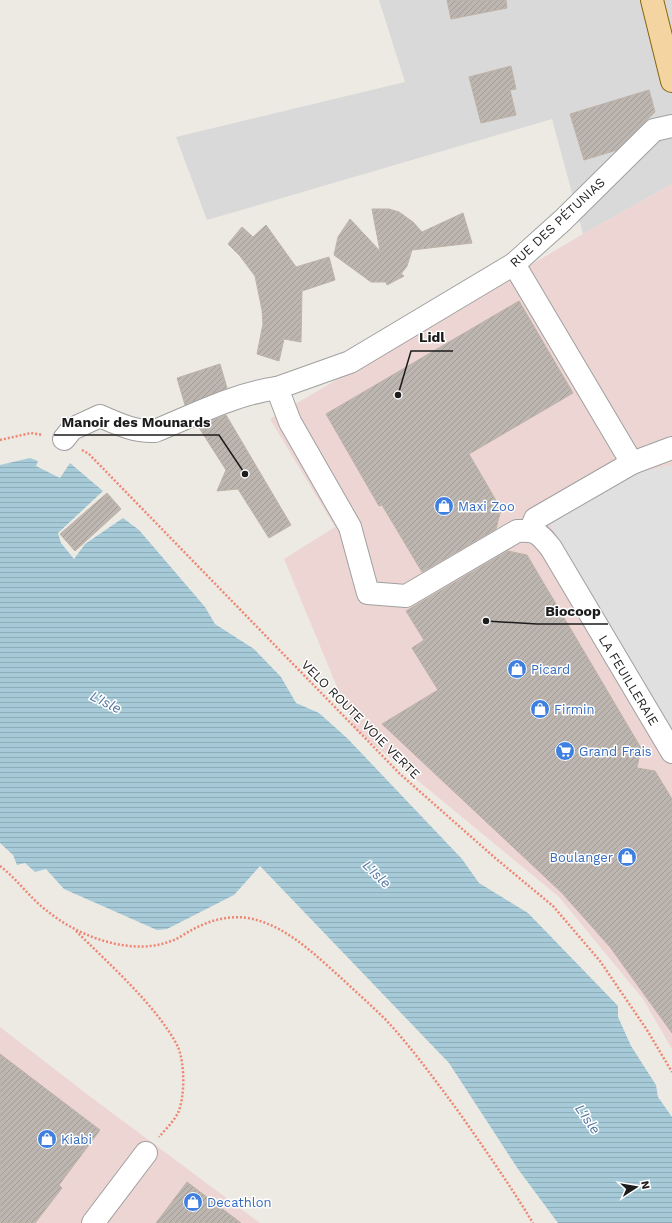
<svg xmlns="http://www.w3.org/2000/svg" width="672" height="1223" font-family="'Work Sans',sans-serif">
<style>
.residential{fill:#dad9d9}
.commercial{fill:#edd5d3}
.parking{fill:#e0e0e0}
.water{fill:url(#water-rules)}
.building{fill:url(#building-hatch);stroke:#bdb2a7}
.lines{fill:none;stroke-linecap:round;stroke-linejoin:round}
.minor-casing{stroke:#a0a0a0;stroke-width:24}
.major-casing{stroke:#89660c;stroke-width:24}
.path{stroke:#ee8673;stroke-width:2.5;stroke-dasharray:2 2;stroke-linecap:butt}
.minor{stroke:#fff;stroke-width:22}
.major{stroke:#f4d4a1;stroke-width:22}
.labels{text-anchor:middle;stroke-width:3;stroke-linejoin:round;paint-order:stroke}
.street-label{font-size:13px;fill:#1c1c1c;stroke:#fff}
.shop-label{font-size:13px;fill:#366cbe;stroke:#fff;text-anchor:start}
.water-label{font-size:14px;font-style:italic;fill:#5176a3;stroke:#fff}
.leader{fill:none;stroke:#1c1c1c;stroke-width:1.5}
.callout-dot{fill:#1c1c1c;stroke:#fff;stroke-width:1.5}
.callout-label{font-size:14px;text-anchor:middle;font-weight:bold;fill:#1c1c1c;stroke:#fff;stroke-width:3;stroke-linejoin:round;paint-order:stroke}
</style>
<defs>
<pattern id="water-rules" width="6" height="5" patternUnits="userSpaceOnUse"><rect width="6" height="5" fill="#a6cad7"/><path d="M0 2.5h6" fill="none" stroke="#8eadb8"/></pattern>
<pattern id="building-hatch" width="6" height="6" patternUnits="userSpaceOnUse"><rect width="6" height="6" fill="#bdb6b0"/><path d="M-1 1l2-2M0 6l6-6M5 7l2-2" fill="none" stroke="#a29c97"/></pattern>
</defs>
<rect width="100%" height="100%" fill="#edeae3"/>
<polygon class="residential" points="379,0 672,0 672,184 583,234 552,119 207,220 176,137 405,82"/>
<g class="commercial">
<polygon points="672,184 672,1049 643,999 559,897 354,728 284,559 335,527 270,419 583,234"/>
<polygon points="0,1027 92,1098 260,1223 0,1223"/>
</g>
<polygon class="parking" points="672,465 672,730 547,520 643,471"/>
<polygon class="water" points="30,458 38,461 36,466 60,478 70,463 103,491 58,533 61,543 74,559 85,544 123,518 139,530 205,607 215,624 254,649 281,677 296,703 319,713 347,738 462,859 479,883 528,913 618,1006 618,1017 631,1046 656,1085 658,1097 672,1117 672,1223 558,1223 518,1169 449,1063 260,866 234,895 167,929 157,930 64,889 46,869 35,872 25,863 17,865 13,855 0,843 0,465"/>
<g class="building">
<polygon points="447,0 506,0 507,8 451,19"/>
<polygon points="511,66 516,89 510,90 516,115 481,123 469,77"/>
<polygon points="649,90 655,112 617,150 584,160 570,114"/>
<polygon points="372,209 389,209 399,212 413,222 422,232 463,213 472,243 412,250 407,266 401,274 404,276 387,285 386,282 371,282 334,255 338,237 350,219 380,251"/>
<polygon points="266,225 296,267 329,257 335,280 302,291 301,342 284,339 279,361 257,354 263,324 262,310 255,276 240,256 228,244 242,227 253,237"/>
<polygon points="519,301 573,393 469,454 501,509 496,529 422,572 382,505 379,506 326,414"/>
<polygon points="220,364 227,388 185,405 177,378"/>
<polygon points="226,415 291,525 269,538 238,489 217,491 226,470 198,426"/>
<polygon points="107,493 121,509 75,551 60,534"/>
<polygon points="508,551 527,555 641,748 637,768 655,771 672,799 672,1033 610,947 562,893 382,724 438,690 412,648 424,640 406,611"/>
<polygon points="0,1054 100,1130 59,1185 62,1188 35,1223 0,1223"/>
<polygon points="187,1182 241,1223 156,1223"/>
</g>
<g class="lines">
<g class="minor-casing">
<g id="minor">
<polyline points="514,264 632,463"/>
<path d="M277 388 290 422 350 527 368 593 406 596 517 531C537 530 539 533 551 548L672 752"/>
<path d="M64 439 72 429 100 416C118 424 135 432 155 431 194 415 235 394 277 388L350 362 514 264 563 220 654 130 672 126"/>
<polyline points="531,530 535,519 632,463 672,448"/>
<polyline points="93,1223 146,1153"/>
</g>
</g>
<g class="major-casing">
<polyline id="major" points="652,0 672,81"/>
</g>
<g class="path">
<polyline points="0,440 31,433 43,435"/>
<polyline points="82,450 89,454 400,774 494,857 553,906 600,961 647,1030 672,1072"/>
<path d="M0 866C17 879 29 897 46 910 77 936 131 957 171 941 178 939 184 934 190 931 207 921 228 915 248 918 285 925 312 952 339 976 355 991 371 1005 386 1020 412 1048 435 1080 458 1111 484 1148 510 1185 533 1223"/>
<path d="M76 931C108 963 158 1007 178 1047 185 1064 185 1097 178 1113 174 1121 165 1130 159 1137"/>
</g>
<use href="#minor" class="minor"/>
<use href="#major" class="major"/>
</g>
<defs>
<g id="shop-disc" transform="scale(1)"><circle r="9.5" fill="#3f7fe0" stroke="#fff"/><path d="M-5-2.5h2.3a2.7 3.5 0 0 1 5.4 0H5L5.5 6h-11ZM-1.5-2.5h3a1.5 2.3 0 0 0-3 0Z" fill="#fff"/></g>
<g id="supermarket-disc" transform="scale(1)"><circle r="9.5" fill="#3f7fe0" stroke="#fff"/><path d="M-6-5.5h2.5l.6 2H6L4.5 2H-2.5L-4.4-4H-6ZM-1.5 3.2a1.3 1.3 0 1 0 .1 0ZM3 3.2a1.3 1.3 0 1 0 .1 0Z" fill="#fff"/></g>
</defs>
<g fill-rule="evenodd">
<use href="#shop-disc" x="444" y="506"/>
<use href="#shop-disc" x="517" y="669"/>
<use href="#shop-disc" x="540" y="709"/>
<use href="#supermarket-disc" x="565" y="751"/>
<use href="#shop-disc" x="627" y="857"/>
<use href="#shop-disc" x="47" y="1139"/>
<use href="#shop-disc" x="193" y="1202"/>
</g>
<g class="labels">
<g class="street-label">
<text transform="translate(557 222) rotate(-43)" y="5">RUE DES PÉTUNIAS</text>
<text transform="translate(629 680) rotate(59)" y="5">LA FEUILLERAIE</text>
<text transform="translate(361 719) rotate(45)" y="5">VELO ROUTE VOIE VERTE</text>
</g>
<g class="shop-label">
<text x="458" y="511">Maxi Zoo</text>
<text x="531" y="674">Picard</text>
<text x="554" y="714">Firmin</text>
<text x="579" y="756">Grand Frais</text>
<text x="613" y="862" text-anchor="end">Boulanger</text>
<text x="61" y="1144">Kiabi</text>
<text x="207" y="1207">Decathlon</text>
</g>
<g class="water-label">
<text transform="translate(106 702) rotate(27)" y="5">L'Isle</text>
<text transform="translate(377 874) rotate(44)" y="5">L'Isle</text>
<text transform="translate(588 1119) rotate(55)" y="5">L'Isle</text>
</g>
</g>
<path class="leader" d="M398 395L411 351H453M245 474L219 435H54M486 621L537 624H608"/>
<g class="callout-dot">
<circle cx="398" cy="395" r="4"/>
<circle cx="245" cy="474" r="4"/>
<circle cx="486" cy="621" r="4"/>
</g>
<g class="callout-label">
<text x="432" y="342">Lidl</text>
<text x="136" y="427">Manoir des Mounards</text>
<text x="573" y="616">Biocoop</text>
</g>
<g transform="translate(636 1187) rotate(78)" stroke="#ffffff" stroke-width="3" paint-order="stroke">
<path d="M0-3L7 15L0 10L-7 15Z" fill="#1c1c1c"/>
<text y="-6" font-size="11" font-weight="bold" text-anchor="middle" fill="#1c1c1c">N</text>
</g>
</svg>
